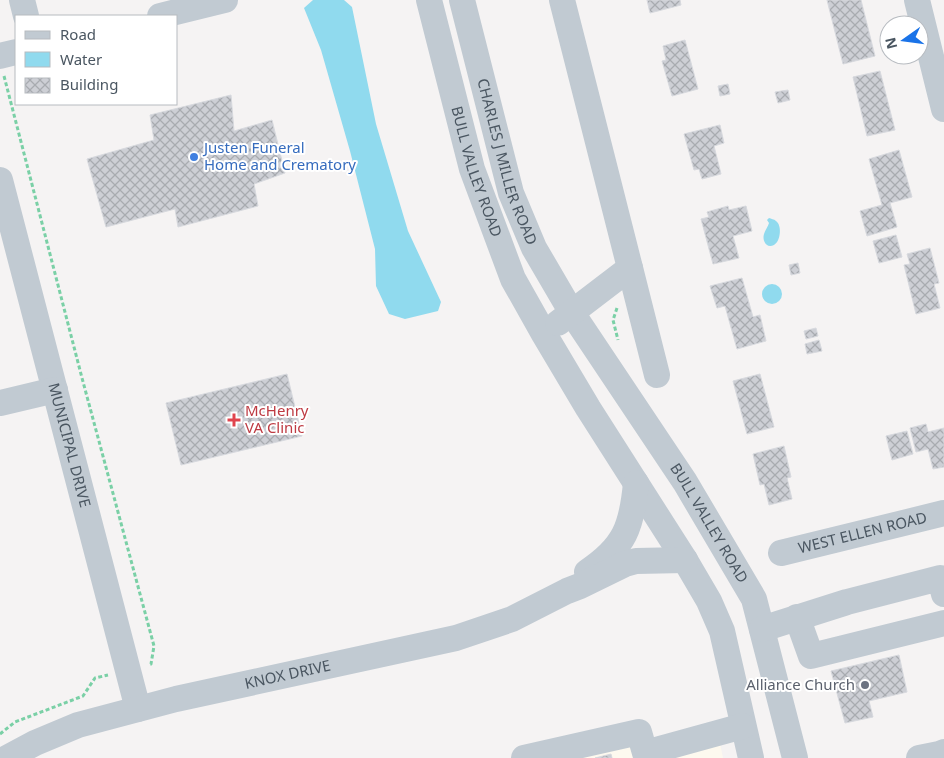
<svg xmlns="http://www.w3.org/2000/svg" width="944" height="758" font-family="'Noto Sans',sans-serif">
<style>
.commercial{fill:#fdf9ef}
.water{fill:#90daee}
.building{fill:url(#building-cross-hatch);stroke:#d7d9de}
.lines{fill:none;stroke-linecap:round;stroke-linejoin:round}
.path{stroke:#7ad0a6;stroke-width:3;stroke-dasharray:4 2.5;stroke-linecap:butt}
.minor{stroke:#c1cad2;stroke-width:26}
.shop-dot{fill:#3f7fe0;stroke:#fff;stroke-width:2}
.health-dot{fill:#e0444e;stroke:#fff;stroke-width:2}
.worship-dot{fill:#6b7280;stroke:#fff;stroke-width:2}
.labels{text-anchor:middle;stroke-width:4;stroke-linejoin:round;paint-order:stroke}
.shop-label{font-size:15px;fill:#366cbe;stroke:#fff;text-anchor:start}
.street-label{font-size:15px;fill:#4a5661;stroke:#fff}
.health-label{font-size:15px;fill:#be3a42;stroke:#fff;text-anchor:start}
.worship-label{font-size:15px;fill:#5b616d;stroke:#fff;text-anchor:end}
</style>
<defs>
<pattern id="building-cross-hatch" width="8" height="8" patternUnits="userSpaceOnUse" patternTransform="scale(1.25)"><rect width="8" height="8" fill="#cdcfd5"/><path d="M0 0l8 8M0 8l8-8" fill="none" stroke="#a8abb0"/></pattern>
</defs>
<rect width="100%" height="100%" fill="#f5f3f3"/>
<polygon class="commercial" points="716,723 723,758 558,758 635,746"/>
<g class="water">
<polygon points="313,0 344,0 352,7 376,124 408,231 441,302 438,311 405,319 389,314 376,286 375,249 350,151 321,50 304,8"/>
<path d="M769 218C771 219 774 219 776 221 782 225 781 241 774 245 766 249 762 240 764 234 765 230 768 227 769 223L767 220Z"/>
<circle cx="772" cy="294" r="10"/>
</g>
<g class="building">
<polygon points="647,0 680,0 681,5 650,13"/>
<polygon points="827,0 861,0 875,56 843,64"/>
<polygon points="685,40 698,89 672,96 662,61 666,60 663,46"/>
<polygon points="880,71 895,130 867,136 853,77"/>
<polygon points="728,84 730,94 720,96 718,86"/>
<polygon points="788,90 790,100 778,103 775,92"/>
<polygon points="231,95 234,131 272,120 285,173 254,184 258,206 178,227 175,209 106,227 87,159 154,140 150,115"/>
<polygon points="720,125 724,143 714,146 721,174 702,179 699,169 694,170 684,134"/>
<polygon points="899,150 912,197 890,203 897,227 867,236 860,211 882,205 869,159"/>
<polygon points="728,206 729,210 746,206 752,231 733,236 739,258 713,264 701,219 709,217 707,212"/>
<polygon points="896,235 902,257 879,263 873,241"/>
<polygon points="930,248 939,283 934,284 940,308 916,314 904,265 910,264 907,254"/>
<polygon points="798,263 800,273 791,275 789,265"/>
<polygon points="742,278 753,317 760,315 766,341 737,349 725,306 717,308 710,286"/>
<polygon points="816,328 818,336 806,339 804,331"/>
<polygon points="819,340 822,351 807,354 805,344"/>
<polygon points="287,374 302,436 181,465 166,403"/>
<polygon points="760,374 774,427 747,434 733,381"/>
<polygon points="926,424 928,432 944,428 944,467 933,469 928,449 916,452 910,428"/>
<polygon points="907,431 913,454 892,460 886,436"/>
<polygon points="784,446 791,477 787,478 792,499 769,505 764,484 760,485 753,454"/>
<polygon points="899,655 907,692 869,701 873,717 845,723 831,671"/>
<polygon points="611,754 612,758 595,758"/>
</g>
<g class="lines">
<g class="path">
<polyline points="4,76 82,378 154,646 151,664 148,665"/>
<polyline points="617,308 613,320 618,340"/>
<polyline points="0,734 15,722 83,696 95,678 108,675"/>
</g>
<g class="minor">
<polyline points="22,0 26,16"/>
<path id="s1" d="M429 0 472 169 513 279 544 334 588 408 685 560 709 601 722 631 751 758"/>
<path id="s2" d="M462 0 511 193 534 248 572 313 685 482 754 599 795 758"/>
<polyline points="917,0 944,109"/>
<polyline points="160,16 225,0"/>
<polyline points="0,56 16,52"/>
<path id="s3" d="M0 180 138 709"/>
<polyline points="630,268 657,375"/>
<polyline points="558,323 630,268 562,0"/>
<polyline points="0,403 55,390"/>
<path id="s4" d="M781 553 944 513"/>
<path d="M587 572C625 547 632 526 636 483"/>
<polyline points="797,617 811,656 944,623"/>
<polyline points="762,629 847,602 940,578 944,594"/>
<path id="s5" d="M7 758 35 743 78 725 176 699 456 638 512 619 567 591 580 586 625 564 636 561 685 560"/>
<polyline points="524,758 639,732 645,753 743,726"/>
<polyline points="919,758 939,754 944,752"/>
</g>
</g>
<circle class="shop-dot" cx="194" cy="157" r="5"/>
<path class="health-dot" d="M231.5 412.5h5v5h5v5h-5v5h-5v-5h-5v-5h5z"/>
<circle class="worship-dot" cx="865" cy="685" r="5"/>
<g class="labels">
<g class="shop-label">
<text x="204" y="153">Justen Funeral<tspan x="204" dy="17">Home and Crematory</tspan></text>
</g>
<g class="street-label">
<text dy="5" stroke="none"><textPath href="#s2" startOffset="168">CHARLES J MILLER ROAD</textPath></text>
<text dy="5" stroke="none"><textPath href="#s1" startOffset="178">BULL VALLEY ROAD</textPath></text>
<text dy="5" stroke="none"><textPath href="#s3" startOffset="274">MUNICIPAL DRIVE</textPath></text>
<text dy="5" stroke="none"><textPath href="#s2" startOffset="585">BULL VALLEY ROAD</textPath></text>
<text dy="5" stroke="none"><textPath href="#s4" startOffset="84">WEST ELLEN ROAD</textPath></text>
<text dy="5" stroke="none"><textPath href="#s5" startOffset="294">KNOX DRIVE</textPath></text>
</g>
<g class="health-label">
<text x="245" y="416">McHenry<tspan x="245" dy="17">VA Clinic</tspan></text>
</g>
<g class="worship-label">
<text x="855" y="690">Alliance Church</text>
</g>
</g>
<rect x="15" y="15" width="162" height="90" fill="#ffffff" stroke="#b7bbc0"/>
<rect x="25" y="31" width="25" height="8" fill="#c1cad2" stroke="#b7bbc0"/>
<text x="60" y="40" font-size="15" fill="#4a5661">Road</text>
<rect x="25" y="52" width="25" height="15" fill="#90daee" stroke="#b7bbc0"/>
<text x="60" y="65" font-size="15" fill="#4a5661">Water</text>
<rect x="25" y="78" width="25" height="15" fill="url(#building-cross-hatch)" stroke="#b7bbc0"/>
<text x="60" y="90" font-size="15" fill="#4a5661">Building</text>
<g transform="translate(904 40) rotate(256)"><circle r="24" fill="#ffffff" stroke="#b7bbc0"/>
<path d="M0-4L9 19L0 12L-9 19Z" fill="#1a73e8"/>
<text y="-8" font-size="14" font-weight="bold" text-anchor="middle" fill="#4a5661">N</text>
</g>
</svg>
